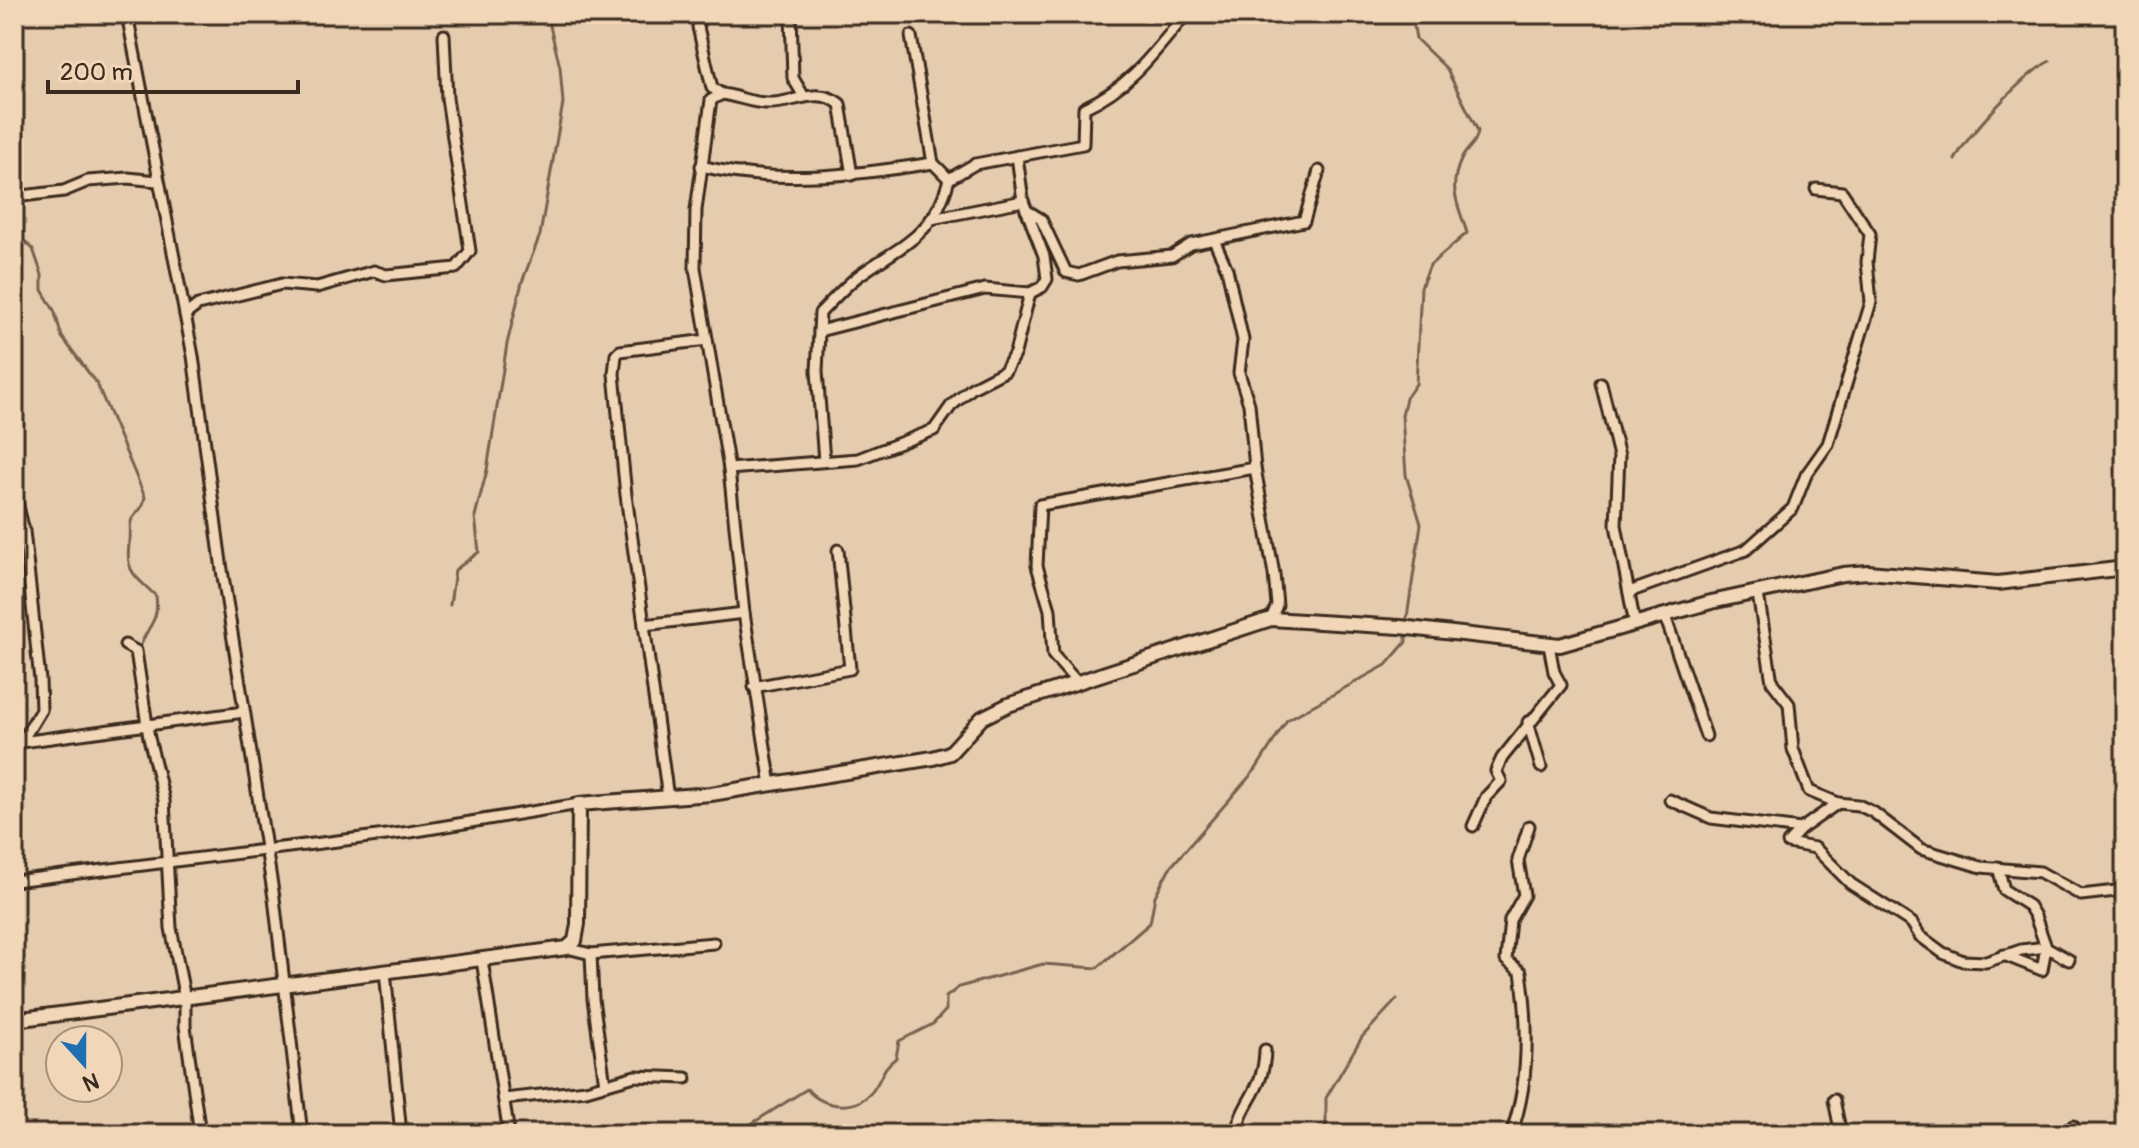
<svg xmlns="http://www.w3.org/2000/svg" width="2139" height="1148" font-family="Pangolin,sans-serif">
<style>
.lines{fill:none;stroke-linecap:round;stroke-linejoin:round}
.stream{stroke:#766250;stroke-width:3}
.street-casing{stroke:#3b2a1e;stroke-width:15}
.secondary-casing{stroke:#3b2a1e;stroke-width:18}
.street{stroke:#f1d7b8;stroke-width:9}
.secondary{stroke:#f1d7b8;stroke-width:12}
</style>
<rect width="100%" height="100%" fill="#e6ccaf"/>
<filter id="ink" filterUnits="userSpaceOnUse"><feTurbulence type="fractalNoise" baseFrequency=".0125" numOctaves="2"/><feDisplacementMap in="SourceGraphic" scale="16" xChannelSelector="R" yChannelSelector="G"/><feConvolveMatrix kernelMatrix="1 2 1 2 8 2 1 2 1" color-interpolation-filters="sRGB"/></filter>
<g filter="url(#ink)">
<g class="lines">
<g class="stream">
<path d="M1955 160C1967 135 2025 73 2050 61"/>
<path d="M14 232 33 249 42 275V290L54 310 62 337 97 384 145 497C143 509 138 510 132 519 129 524 131 532 130 538 124 571 133 574 156 596 160 624 145 626 140 649"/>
<polyline points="450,605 455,570 479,552 475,516 487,470 507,344 522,282 540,235 563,103 560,67 547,14"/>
<path d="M1406 624 1421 524 1406 475 1402 415 1406 398 1416 384 1421 287 1430 265 1467 233C1458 204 1447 188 1462 158 1467 148 1477 143 1478 131L1446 68 1416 39 1412 14"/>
<polyline points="141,657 145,673"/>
<path d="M735 1134 807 1089C823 1109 858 1112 874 1089 883 1076 882 1068 896 1058L899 1041 933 1024 946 1010V997L959 987 1043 964 1097 968 1150 923 1155 896 1169 869 1256 769 1287 720 1386 665 1406 642V632"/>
<polyline points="1326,1134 1326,1098 1362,1037 1397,999"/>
</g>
<g class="street-casing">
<g id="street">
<polyline points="127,14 193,356 222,570 274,898 302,1134"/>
<polyline points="791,14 793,78 803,95"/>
<polyline points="698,27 712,88 722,94"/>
<polyline points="911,36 933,163 949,179"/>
<path d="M701 166C778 185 856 175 933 163"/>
<polyline points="14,197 64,191 88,181 128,178 157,181"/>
<polyline points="1026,210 1041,219 1066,272 1079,275 1117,261 1172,256 1191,244 1304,221 1319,171"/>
<polyline points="931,219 1023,201"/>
<polyline points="1214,240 1227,269 1243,340 1239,373 1249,404 1255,468 1274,574 1277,605 1271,619"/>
<polyline points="185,315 198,305 282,284 317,287 374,271 386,275 456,268 470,251 447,98 444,35"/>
<polyline points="819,331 985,289 1030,293 1042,287 1047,279 1044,256 1023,201 1017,156"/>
<polyline points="1601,383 1619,456 1616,525 1635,625"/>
<path d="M824 461 817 371 820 313C832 301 844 287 857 277 900 245 934 238 949 179L975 164 1083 144 1084 108C1131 86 1154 53 1186 14"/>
<polyline points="729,469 858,459 934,430 951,406 972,388 1005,371 1015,353 1030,293"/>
<polyline points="14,490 24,531 40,680 41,710 22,741"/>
<polyline points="1629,592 1746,550 1793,508 1806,475 1828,444 1871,302 1867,262 1870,234 1842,192 1816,189"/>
<polyline points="1758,594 1772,682 1789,704 1793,749 1809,791 1838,803"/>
<polyline points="1665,616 1706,736"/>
<polyline points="644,625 744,613"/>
<polyline points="125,645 136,651 149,738 164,800 171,928 185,999 185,1026 200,1134"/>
<polyline points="1078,683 1053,655 1050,610 1037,566 1040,505 1255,468"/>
<polyline points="754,687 850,669 838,550"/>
<polyline points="1528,722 1541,767"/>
<polyline points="14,743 244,712"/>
<path d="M771 785 744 613 729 469 695 268 696 210 711 100 722 94C737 96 752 103 766 103 793 105 816 85 840 104L852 175"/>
<polyline points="668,798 626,495 614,374 616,355 620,351 707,340"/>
<polyline points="1670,800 1711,818 1801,829 1838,803 1858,805 1873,812 1921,849 1981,867 2040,872 2081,895 2125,890"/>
<polyline points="1473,826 1486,797 1501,781 1496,771 1502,758 1561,685 1554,672 1549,645"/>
<polyline points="1801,829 1788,843 1815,848 1851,884 1912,923 1920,936 1943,953 1963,961 1986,962 2021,950 2046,947 2069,960"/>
<polyline points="1998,867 2004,890 2029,906 2035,916 2046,947 2042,970 2004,955"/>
<polyline points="14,881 410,832 579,804"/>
<polyline points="567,948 591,954 714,943"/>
<polyline points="591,954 593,999 605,1084"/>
<polyline points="482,960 509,1134"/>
<polyline points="385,971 401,1134"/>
<polyline points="504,1099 586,1090 635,1076 686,1078"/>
<polyline points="1834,1100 1841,1134"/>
<path d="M1236 1134C1242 1100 1264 1092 1265 1050"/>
<path d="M1511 1134C1530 1082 1529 1026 1521 972L1506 960 1510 920 1524 895 1518 860 1529 826"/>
<polyline points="2071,1134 2073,1126"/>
</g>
</g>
<g class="secondary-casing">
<polyline id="secondary" points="14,1020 567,948 575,941 578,924 579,804 711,794 933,758 950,753 982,718 1008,705 1271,619 1400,627 1560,645 1711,602 1843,574 1868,572 1998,583 2125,568"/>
</g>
<use href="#street" class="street"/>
<use href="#secondary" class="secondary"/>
</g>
</g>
<rect width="2139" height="1148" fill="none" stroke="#f1d7b8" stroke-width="48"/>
<rect x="24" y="24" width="2091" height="1100" fill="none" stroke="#3b2a1e" stroke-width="3" filter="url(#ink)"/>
<g transform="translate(84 1064) rotate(159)"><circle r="38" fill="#f1d7b8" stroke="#a8927a" stroke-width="2"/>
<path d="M0-6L14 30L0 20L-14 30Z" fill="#1f6fb2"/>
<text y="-12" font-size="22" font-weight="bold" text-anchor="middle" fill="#3b2a1e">N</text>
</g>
<path d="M48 80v12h250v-12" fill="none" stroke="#3b2a1e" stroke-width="4"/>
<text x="60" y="80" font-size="24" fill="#3b2a1e" stroke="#f1d7b8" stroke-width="6" paint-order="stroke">200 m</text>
</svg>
